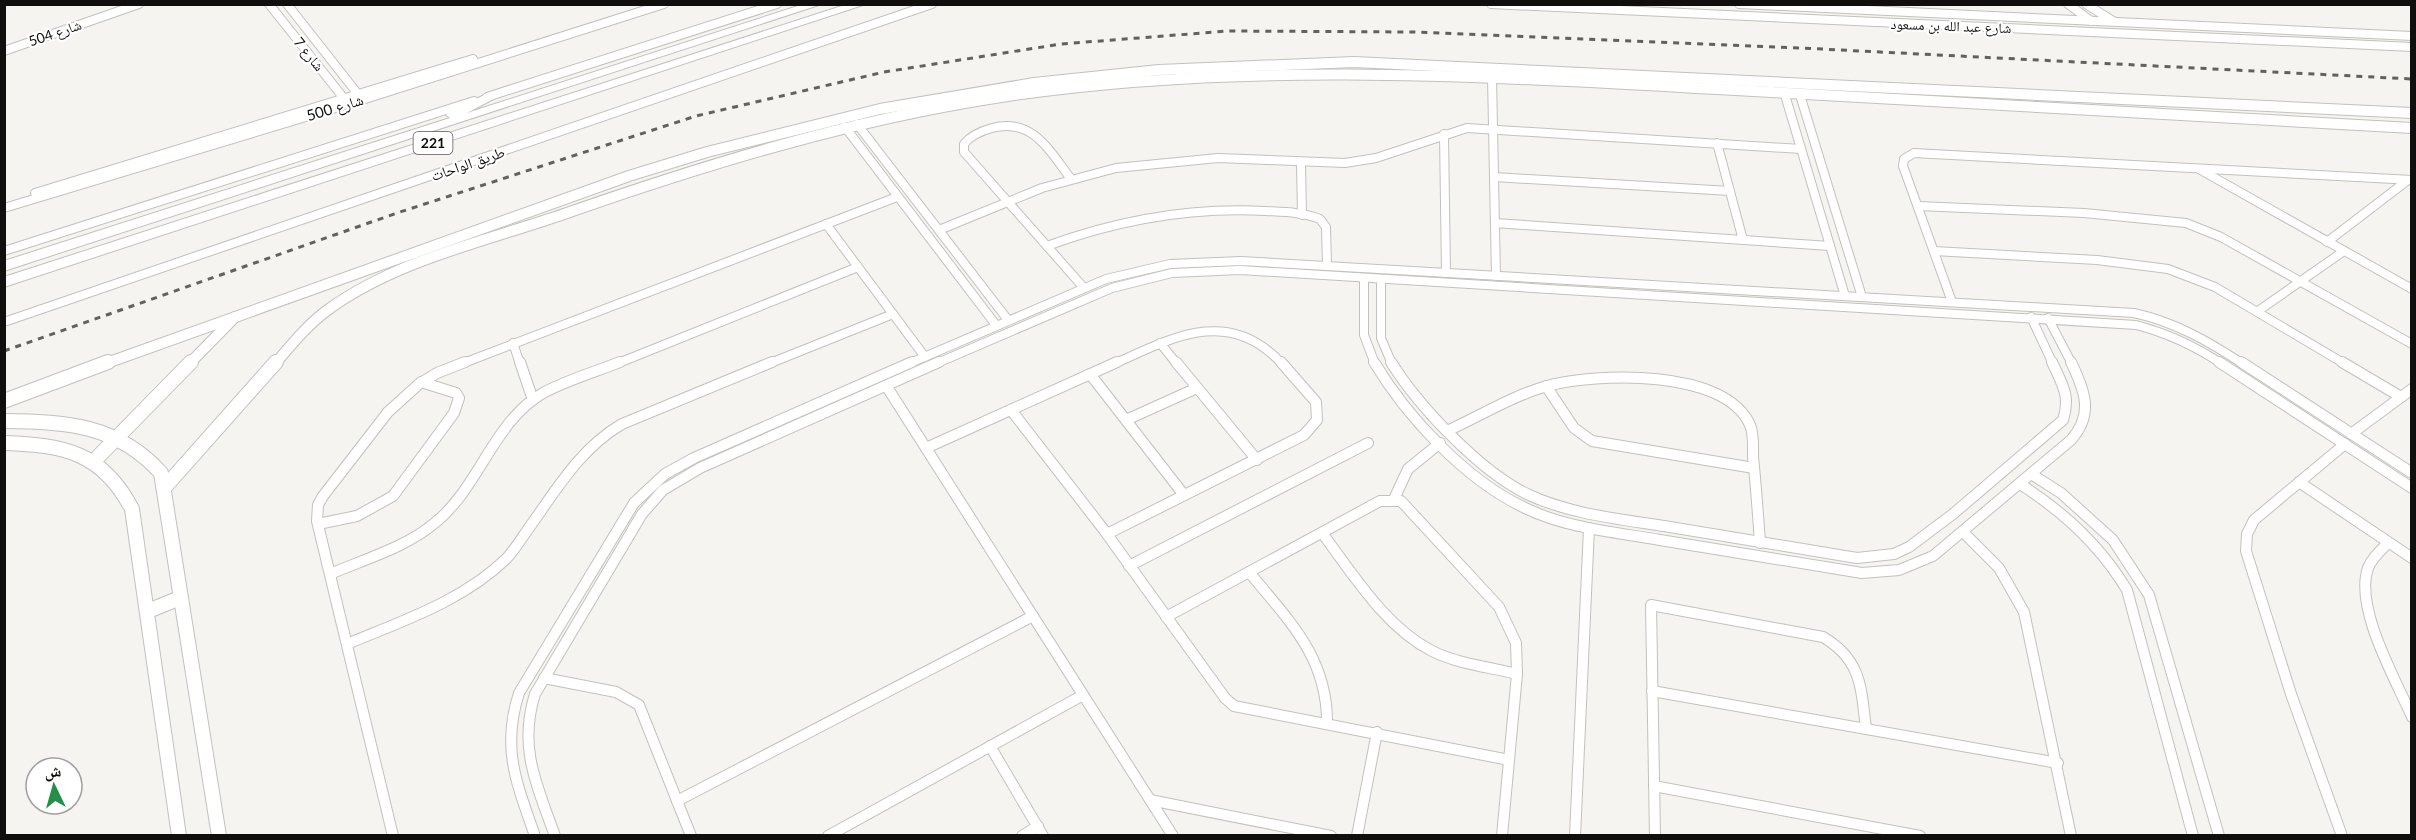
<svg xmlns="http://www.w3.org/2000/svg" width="2416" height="840" font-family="Lato,'Noto Naskh Arabic',sans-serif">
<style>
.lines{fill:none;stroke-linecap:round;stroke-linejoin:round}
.minor-far1-casing{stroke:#c3c1be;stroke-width:10}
.minor-casing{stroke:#c3c1be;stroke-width:12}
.tertiary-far1-casing{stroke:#c3c1be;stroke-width:12}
.tertiary-casing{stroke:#c3c1be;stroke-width:16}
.trunk-casing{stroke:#c3c1be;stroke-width:2}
.minor-far1{stroke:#fff;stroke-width:8}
.minor{stroke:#fff;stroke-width:10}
.tertiary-far1{stroke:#fff;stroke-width:10}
.tertiary{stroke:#fff;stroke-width:14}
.trunk{fill:#fff;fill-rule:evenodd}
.rail{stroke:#62615f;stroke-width:3;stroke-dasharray:6 6;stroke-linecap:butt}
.labels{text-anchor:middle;stroke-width:4.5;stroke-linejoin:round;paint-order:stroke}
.far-street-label{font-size:14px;fill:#100f0e;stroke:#fff}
.shield{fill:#fff;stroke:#585756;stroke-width:1.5}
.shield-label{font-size:14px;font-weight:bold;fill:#100f0e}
.street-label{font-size:15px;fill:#100f0e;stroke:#fff}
</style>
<rect width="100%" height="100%" fill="#f5f4f0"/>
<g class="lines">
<g class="minor-far1-casing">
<g id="minor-far1">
<polyline points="269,4 346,101"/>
<polyline points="287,4 361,98"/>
<polyline points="1491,4 2412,47"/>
<polyline points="1739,4 2412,36"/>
<polyline points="2068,4 2091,21"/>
<polyline points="2086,4 2113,21"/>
<polyline points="4,51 139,4"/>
<polyline points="1492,77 1496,276"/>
<polyline points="1785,95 1845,296"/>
<polyline points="1800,95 1862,297"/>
<polyline points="487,97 777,4"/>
<polyline points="857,124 1008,320"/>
<polyline points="845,127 996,325"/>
<polyline points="1444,134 1446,273"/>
<polyline points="1717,143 1743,240"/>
<polyline points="1301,164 1302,215"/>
<polyline points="2199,169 2412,289"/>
<polyline points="1494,177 1730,191"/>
<path d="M1071 179C1050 151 1032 117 992 128 981 131 971 135 964 144V152L1084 288"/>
<polyline points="35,193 473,59"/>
<polyline points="1918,206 2084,213 2186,223 2221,237 2412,344"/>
<polyline points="4,208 362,100 664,4"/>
<polyline points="1495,223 1830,246"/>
<polyline points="826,224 925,357"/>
<polyline points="939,230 1042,188 1116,168 1218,158 1345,163 1376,158 1467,128 1801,149"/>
<polyline points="2327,242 2408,180"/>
<path d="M1047 246C1118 220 1189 207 1265 211 1283 212 1303 212 1320 219L1326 227 1327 266"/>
<polyline points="4,251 474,101"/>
<polyline points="1934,251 2097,260 2168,269 2215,287 2345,364"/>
<polyline points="1364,278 1364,335 1375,364"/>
<polyline points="1381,279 1381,338 1392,364"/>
<polyline points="1952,302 1903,166 1904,159 1914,153 2412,180"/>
<polyline points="2258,311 2344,251"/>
<polyline points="2031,317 2053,364"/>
<polyline points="2048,318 2072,364"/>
<polyline points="4,322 932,4"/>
<polyline points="513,343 520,364"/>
<polyline points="1160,343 1177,364"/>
<polyline points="461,364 897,197"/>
<polyline points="616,364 858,267"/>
<polyline points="768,364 893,314"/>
<path d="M908 364 1106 279 1170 264 1241 261 2134 313C2175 322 2208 341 2243 364"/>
<path d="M935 364 1112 288 1172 273 1240 270 2136 325C2167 333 2195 346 2222 364"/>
<path d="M1114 364C1173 337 1230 306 1282 364"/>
</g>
</g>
<g class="minor-casing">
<g id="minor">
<polyline points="520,362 533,400"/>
<polyline points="1176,362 1257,460"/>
<path d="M1374 362C1407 417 1465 479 1523 507 1565 528 1614 532 1660 540 1727 551 1795 562 1862 573L1899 570 1933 556 2071 440C2094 414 2085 391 2071 362"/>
<path d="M1391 362C1419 407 1480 471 1527 494 1569 514 1619 519 1664 526 1728 537 1793 547 1857 558L1894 554 1909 547 1953 514 2063 420C2071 396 2062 384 2052 362"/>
<polyline points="2219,362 2412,488"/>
<polyline points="2241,362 2412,473"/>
<polyline points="2342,362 2401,397"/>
<polyline points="1090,374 1184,495"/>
<polyline points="1546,386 1574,428 1592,441 1754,468"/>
<polyline points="887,387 1173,836"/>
<polyline points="1011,410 1104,530 1225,698 1234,706 1509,760"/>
<polyline points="1126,420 1197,388"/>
<path d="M1447 431C1480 416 1512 396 1547 386 1596 373 1725 368 1750 425 1754 434 1753 447 1753 457 1756 485 1758 514 1760 543"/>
<polyline points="2351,434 2412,389"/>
<polyline points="926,448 1117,362"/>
<polyline points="2031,474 2061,493 2113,540 2149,595 2219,836"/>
<polyline points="2299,482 2412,558"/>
<path d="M2020 484C2064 512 2100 545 2127 590L2193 836"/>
<polyline points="1394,499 1408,469 1440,443"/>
<polyline points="318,524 357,516 393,496 454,413 459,398 456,393 421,382"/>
<polyline points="1963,532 1999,568 2024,612 2071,836"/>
<path d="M1322 533C1353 574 1385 627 1432 651 1458 664 1489 667 1517 674"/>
<polyline points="1107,534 1304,435 1317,420 1316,402 1281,362"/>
<path d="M2388 543C2380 551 2372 558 2368 568 2354 608 2396 680 2412 717"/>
<polyline points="1129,566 1368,443"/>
<path d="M1249 572C1288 620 1327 656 1327 722"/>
<path d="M330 574C365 559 407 547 436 522 479 487 494 421 543 393 567 380 595 372 620 362"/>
<polyline points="1166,617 1380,501 1401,501 1499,607 1516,643 1517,674 1502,836"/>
<path d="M347 644C402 621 463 601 507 558 516 548 523 536 531 525 558 487 581 448 622 424L772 362"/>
<polyline points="544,678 616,692 639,705 691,836"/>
<polyline points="1652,691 2058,763"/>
<polyline points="990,746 1043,836"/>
<polyline points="1654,786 1920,836"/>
<polyline points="1150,800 1331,836"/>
<polyline points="677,801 1033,616"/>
<polyline points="393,836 317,521 318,505 323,496 388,412 419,384 437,373 465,362"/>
<path d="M535 836C517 784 501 749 519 693L634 503 665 474 694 458 912 362"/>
<path d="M555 836C537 785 518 748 535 694L642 514 663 490 700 468 939 362"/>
<polyline points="828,836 1083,695"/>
<polyline points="1022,836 1038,826"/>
<polyline points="1357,836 1377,732"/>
<polyline points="1575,836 1589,528"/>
<path d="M1655 836 1651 605 1823 637C1862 660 1861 688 1866 729"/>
<polyline points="2342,836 2291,694 2246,551 2247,534 2254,520 2345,444"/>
</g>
</g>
<g class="tertiary-far1-casing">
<g id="tertiary-far1">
<polyline points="104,364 629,176 707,152 880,109 1034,83 1159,70 1354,62 2412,113"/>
<polyline points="189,364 235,317"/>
<path d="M275 364C292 344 308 324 329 309 397 260 486 241 564 214 707 164 851 120 1001 97 1238 61 1479 76 1717 89 1949 102 2180 115 2412 128"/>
</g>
</g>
<g class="tertiary-casing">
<g id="tertiary">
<polyline points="4,401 108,362"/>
<path d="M4 421C65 421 118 425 161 473L219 836"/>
<path d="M4 443C64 445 102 452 132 509L179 836"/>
<polyline points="94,461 191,362"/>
<polyline points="165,487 276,362"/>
<polyline points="148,611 180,598"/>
</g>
</g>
<g class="trunk-casing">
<g id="trunk">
<polygon points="804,4 822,4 4,271 4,261 450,118 446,115 448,112 491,92 495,91 501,95 467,113"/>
<polygon points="848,4 866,4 4,287 4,277"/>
</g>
</g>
<use href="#minor-far1" class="minor-far1"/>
<use href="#minor" class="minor"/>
<use href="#tertiary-far1" class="tertiary-far1"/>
<use href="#tertiary" class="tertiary"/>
<use href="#trunk" class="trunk"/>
<polyline class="rail" points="4,351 397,213 696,116 884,72 1061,44 1228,31 1413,32 1801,48 2412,79"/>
</g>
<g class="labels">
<g class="far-street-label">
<text transform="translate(1951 26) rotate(2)" y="5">شارع عبد الله بن مسعود</text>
<text transform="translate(55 33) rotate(-19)" y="5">شارع 504</text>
<text transform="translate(309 54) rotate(51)" y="5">شارع 7</text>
</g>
<rect class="shield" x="413.5" y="132" width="39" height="22" rx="4.5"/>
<g class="shield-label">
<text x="433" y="148">221</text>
</g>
<g class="street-label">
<text transform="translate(335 108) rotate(-17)" y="5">شارع 500</text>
<text transform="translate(468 164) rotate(-19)" y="5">طريق الواحات</text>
</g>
</g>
<rect width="2416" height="840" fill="none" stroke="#100f0e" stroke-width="12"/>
<g transform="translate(54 786) rotate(355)"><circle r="28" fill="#ffffff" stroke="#9f9f9f" stroke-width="1.5"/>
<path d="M0-4.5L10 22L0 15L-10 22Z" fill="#238f47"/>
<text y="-9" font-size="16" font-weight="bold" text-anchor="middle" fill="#100f0e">ش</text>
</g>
</svg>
